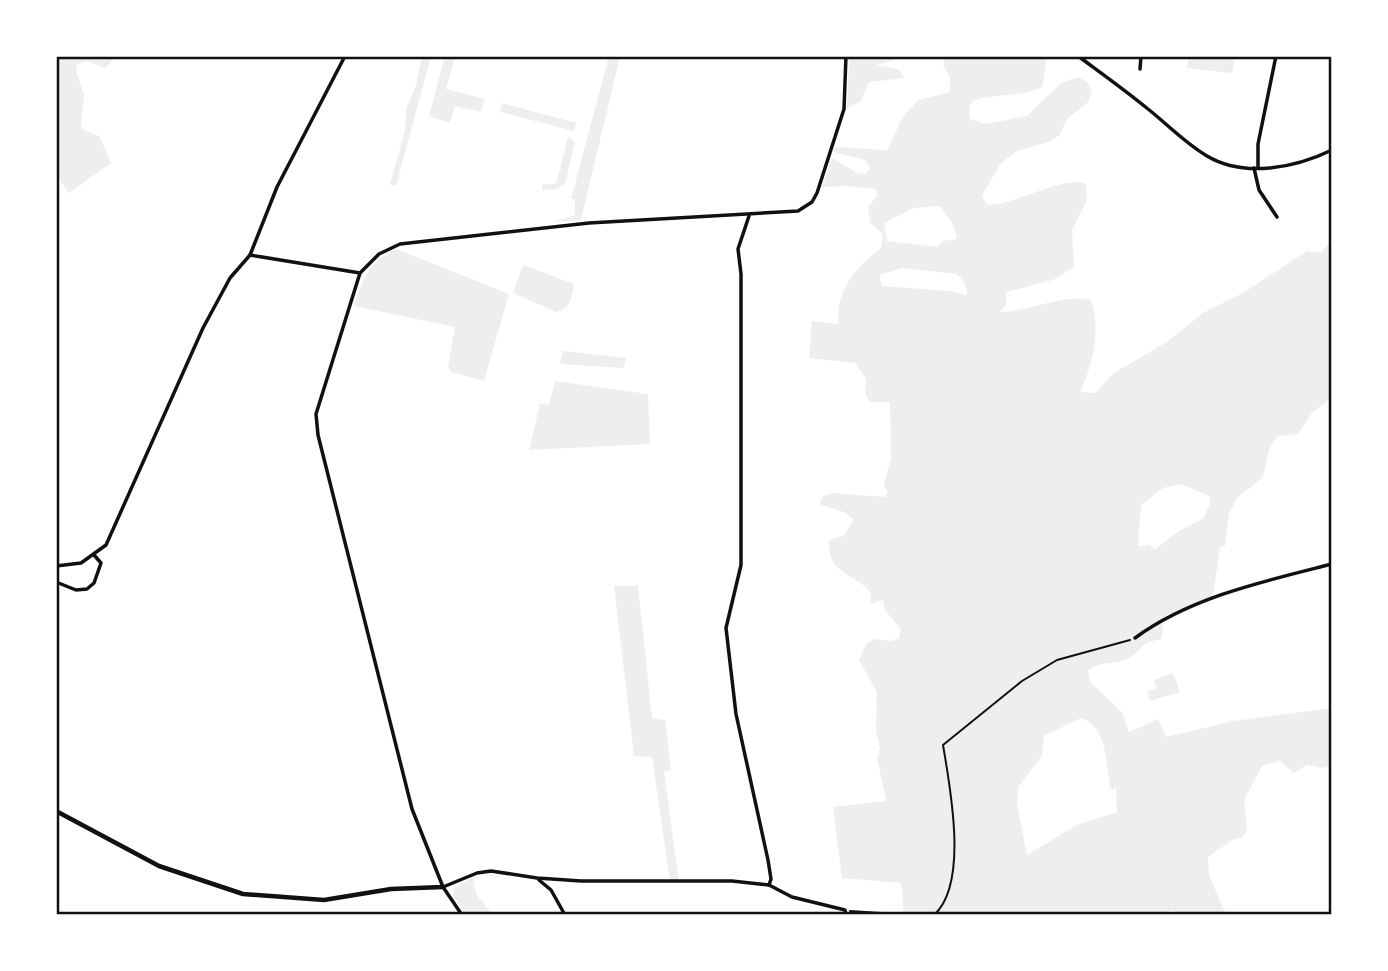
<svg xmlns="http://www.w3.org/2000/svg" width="1388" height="971" font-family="Literata,serif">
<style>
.green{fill:#eee;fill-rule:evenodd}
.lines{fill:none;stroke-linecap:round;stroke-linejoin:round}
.path{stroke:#111;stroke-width:2}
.minor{stroke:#111;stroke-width:3.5}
.tertiary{stroke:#111;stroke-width:4.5}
.neatline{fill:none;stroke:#111;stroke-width:2.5}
</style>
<rect width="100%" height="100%" fill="#fff"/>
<g class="green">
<polygon points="56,56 116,56 105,68 87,61 77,64 76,71 84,95 81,128 100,137 111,163 69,193 56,175"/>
<polygon points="422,56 431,56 396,186 390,184 405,131 406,109 416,86"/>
<polygon points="445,56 455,56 446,89 485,99 481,112 455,106 450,123 429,116"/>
<polygon points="609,56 620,56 581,220 552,222 575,215 575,199 571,199"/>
<polygon points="849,56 908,56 876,65 898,69 905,78 869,82 861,101 847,108"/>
<path d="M945 56H1047L1042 87C1024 97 995 93 972 101L969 108 970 119 986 124 1027 116 1061 83 1078 77 1087 82 1092 91 1088 102 1067 119 1060 135 1049 142 1017 151 1001 163 982 195 987 205C1015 206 1062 175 1086 184L1087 200 1072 230 1074 267 1053 280 1006 292V305L999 312C1024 313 1066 293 1091 300 1101 329 1093 365 1080 392L1095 393 1114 373 1167 342 1203 313 1243 293 1307 251 1320 253 1332 240V397L1312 413 1298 434 1277 436 1270 446 1263 477 1237 498 1229 513 1225 546 1220 547 1213 596 1148 627 1164 623 1161 640C1145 640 1143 647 1132 656 1119 666 1101 659 1088 671L1090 682 1122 712 1129 732 1158 719 1166 737 1233 721 1332 708V766L1322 768 1307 765 1294 773 1280 761 1262 766 1244 800 1247 831 1242 838 1234 839 1208 857 1209 875 1226 915H1189L1172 910 1162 915H904L901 883 842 878 833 807 886 801 877 758 880 748 876 731 877 692 859 660 866 644 874 639 891 641 899 638 901 629 885 610 883 600 870 604 871 593C856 574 826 574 829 540L843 536 854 520 844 512 821 505 820 501 823 496 832 493 885 497 888 492 884 485 891 458 890 402H871C862 394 866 390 866 379L855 363 809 358 812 321 839 324C835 291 856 267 881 248L883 234 870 223 868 207 877 196 876 189 848 186 822 187 832 158 857 173 865 174 870 168 865 160 833 152 835 147 887 150 902 119 918 100 950 92V77L943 65ZM940 206 953 224 957 239 943 241 938 247 887 241 884 223 914 208ZM902 268 957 274 965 283 967 295 949 291 882 286 879 275ZM1181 484 1209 496 1210 503 1204 518 1179 531 1155 549 1149 545 1138 546 1141 505 1163 488ZM1081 718C1107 725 1107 767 1110 788L1113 790 1116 787 1117 812 1077 825 1027 855 1017 804 1018 787 1042 756 1044 736Z"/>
<polygon points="1189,56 1235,56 1232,73 1187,68"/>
<polygon points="502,103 576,123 574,131 500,112"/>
<polygon points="568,137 575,142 565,184 557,189 542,190 543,184 556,184"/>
<path d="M396 249 509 294 484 381 452 372 448 368 455 327 354 306C362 281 370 260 396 249Z"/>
<path d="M523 265 574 284C572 297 570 310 556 312L513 293Z"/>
<polygon points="563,351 626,358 624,368 560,364"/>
<polygon points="555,381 648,394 650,444 529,450 540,404 549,405"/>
<polygon points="614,586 638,586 652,718 665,720 671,770 664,772 679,881 670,881 652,757 634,756"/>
<polygon points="1173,673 1180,692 1150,701 1147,691 1157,688 1154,680"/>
<polygon points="473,877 476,894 493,915 464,913 453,895 454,888"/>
</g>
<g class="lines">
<g class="path">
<polyline points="850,911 912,915"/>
<path d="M934 915C969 884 950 787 943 745L1022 681 1057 660 1130 640"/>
</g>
<g class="minor">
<path d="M1078 56C1101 73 1125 90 1148 109 1167 124 1185 143 1207 156 1244 178 1295 168 1332 150"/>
<polyline points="1140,69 1141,56"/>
<polyline points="1254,168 1259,190 1277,217"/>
<polyline points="1258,168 1258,144 1276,56"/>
<polyline points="749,216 738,249 741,274 741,565 726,628 736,714 768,860 771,879 769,885"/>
<polyline points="250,255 277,187 345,56"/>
<polyline points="56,566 81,563 106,545 203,328 230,278 250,255 360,273"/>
<polyline points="56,582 76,590 87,589 94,583 101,563 94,555"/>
<path d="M1135 638C1191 597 1265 581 1332 564"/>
<polyline points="539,880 551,890 565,915"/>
<polyline points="443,887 477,873 491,871 537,878 581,881 732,881 769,885 792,897 845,910 846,915"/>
<polyline points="462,915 443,887 412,809 318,435 316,414 360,273 379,254 400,244 589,223 798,211 812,202 817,193 844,109 846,56"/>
</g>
<polyline class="tertiary" points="56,811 159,866 243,894 324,900 391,889 443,887"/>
</g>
<rect width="1388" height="971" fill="none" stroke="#ffffff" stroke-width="116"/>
<rect x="58" y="58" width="1272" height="855" class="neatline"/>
</svg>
